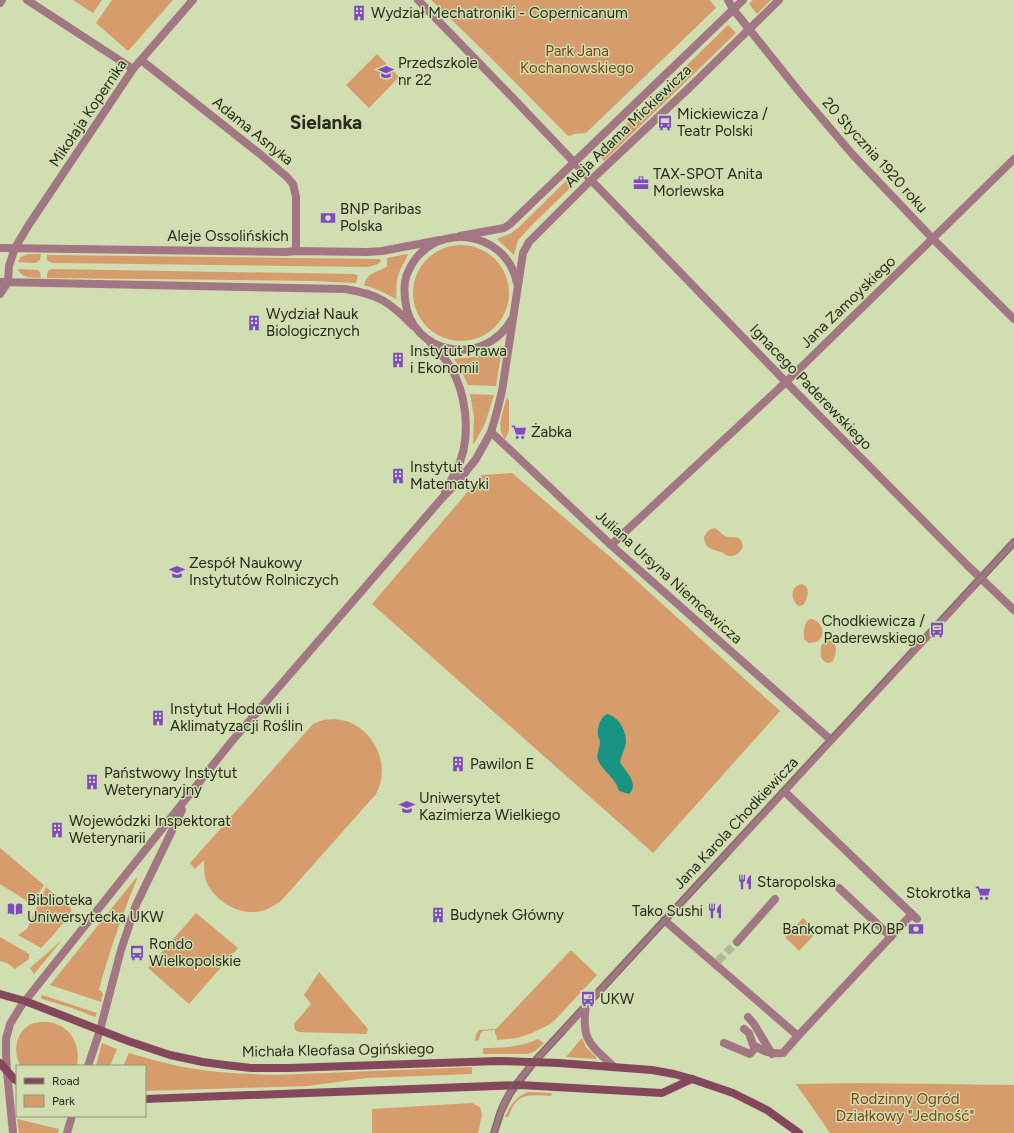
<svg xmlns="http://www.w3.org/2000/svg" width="1014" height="1133" font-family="Figtree,sans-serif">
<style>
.green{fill:#d69c6b}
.water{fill:#199483}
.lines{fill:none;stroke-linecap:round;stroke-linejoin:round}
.minor-tunnel{stroke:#afba94;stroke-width:8;stroke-dasharray:8 4;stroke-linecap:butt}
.minor{stroke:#a37683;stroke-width:8}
.tertiary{stroke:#a37683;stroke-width:8}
.secondary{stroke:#85475b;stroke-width:8}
.tram{stroke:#697156;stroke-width:1}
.labels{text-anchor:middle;stroke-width:3;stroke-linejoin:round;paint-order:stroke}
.poi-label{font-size:15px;fill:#272c1b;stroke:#d1deb2;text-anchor:start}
.park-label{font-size:15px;fill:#794610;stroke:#d1deb2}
.street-label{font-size:15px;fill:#272c1b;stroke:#d1deb2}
.district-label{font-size:19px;font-weight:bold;fill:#272c1b;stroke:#d1deb2}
</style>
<rect width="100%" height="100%" fill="#d1deb2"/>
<g class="green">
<polygon points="73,0 102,0 93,13"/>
<polygon points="112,0 173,0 128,51 96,23"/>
<polygon points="431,0 710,0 716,8 586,133 574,134 570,136 567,135 493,60"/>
<polygon points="753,0 771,0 757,14 749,4"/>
<polygon points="728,25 736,33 604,161 597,153"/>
<polygon points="377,54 399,77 369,108 346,85"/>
<polygon points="571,176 573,176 574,178 572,184 569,189 534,223 518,240 514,255 497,239 511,233 518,228"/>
<circle cx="461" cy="293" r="48"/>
<path d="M31 254H41L40 260 35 263 18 262C20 256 25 255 31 254Z"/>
<polygon points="47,255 380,259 381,261 378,264 368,267 53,263 48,261 47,259"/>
<path d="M408 255C404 263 399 270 397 280 396 286 397 294 396 299L378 290 364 285C368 271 378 273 387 266V258L407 254Z"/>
<path d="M18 269 38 270 40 272 41 278C31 277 22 279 18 269Z"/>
<path d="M52 269 354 274 357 275 358 276 356 283 314 281 47 278C47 274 47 270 52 269Z"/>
<path d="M499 346 502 347V349L496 386 468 385 460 368 454 359C472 357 484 357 499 346Z"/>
<polygon points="470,394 494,395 485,424 474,444 473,443 474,417"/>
<path d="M507 397 509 401V431L505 439C495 428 504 409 507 397Z"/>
<polygon points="512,473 615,561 780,711 653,853 633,835 372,604 482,475"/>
<path d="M715 528C718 530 722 534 725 536 734 540 739 532 743 546 741 553 734 558 726 555 722 553 725 553 721 552 711 549 705 549 704 537 707 531 709 529 715 528Z"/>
<path d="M802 584C811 587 808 598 803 605L798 606C790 598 790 587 802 584Z"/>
<path d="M810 619C822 619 828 637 816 642 816 642 810 643 809 643L804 639C804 632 803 623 810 619Z"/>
<path d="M828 640C839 642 837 655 832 662L827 663C819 659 821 654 821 646L825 641Z"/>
<path d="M334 719C338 720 342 720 346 721 376 731 391 767 376 794L281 901C276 904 270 908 265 910 242 918 215 902 206 881 204 875 204 867 204 860L195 869 190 863 313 724 323 720Z"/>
<polygon points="0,848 44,885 32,904 0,884"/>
<path d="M136 878 137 879C122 916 109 952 99 990L101 991 103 994 101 1002 50 985Z"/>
<polygon points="46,887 71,908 71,913 55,933 41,948 18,935 27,929"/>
<polygon points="196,913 238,948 189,1004 148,968"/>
<polygon points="803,918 817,932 799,951 785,937"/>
<polygon points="0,937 26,952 29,954 29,959 15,969 7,963 0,961"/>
<polygon points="62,940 34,974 30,968"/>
<polygon points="570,951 572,951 597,975 555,1020 550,1024 530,1034 517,1038 497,1040 496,1034 495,1034 495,1030 483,1031 480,1034 479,1040 475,1041 476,1034 479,1030 496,1029"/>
<polygon points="319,972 368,1029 367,1033 366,1034 298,1032 295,1030 294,1024 311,1004 304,995"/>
<polygon points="42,995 97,1013 96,1016 95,1017 72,1008 42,999 41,997"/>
<path d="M40 1022C66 1020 82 1041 77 1066H21C13 1054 15 1034 28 1026 31 1023 35 1023 40 1022Z"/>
<polygon points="582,1038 586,1047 596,1057 596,1059 566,1057"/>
<path d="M538 1039 544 1043 535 1051 528 1054H483V1048C502 1048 521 1047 538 1039Z"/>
<polygon points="102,1043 117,1049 110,1066 96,1066"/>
<path d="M129 1053C147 1058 164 1063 183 1067 214 1073 246 1074 277 1075L472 1067V1074L366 1078 308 1086 145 1091V1066H123Z"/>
<polygon points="859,1083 1014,1085 1014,1133 830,1133 796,1084"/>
<path d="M528 1092 552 1093 551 1096C539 1096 524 1092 515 1103 512 1107 510 1113 508 1117H505C510 1106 515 1097 528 1092Z"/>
<polygon points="472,1103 480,1107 482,1115 478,1133 372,1133 372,1109"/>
<polygon points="17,1119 59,1129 58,1133 19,1133"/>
</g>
<path class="water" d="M607 714C618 716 626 730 626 741 626 748 621 755 620 762 625 771 640 784 629 794L619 791C616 778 603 772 598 760 596 754 600 748 600 741 599 739 598 737 598 735 597 727 600 718 607 714Z"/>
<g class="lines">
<polyline class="minor-tunnel" points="718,961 737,942"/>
<g class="minor">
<polyline points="27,0 133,69"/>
<polyline points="728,0 733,9 801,94 853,155 933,239 1014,319"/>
<polyline points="0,3 2,0"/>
<polyline points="141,60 260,154 287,177 293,184 296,197 296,251"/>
<polyline points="591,180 786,382 967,565 1014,610"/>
<polyline points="0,294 8,282"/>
<polyline points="491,432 611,545 831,740"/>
<polyline points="611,545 786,382 1014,159"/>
<polyline points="784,791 917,919"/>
<polyline points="839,888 891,937"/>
<polyline points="664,920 798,1036 912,914"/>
<polyline points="737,942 775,899"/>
<polyline points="748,1017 754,1024 772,1054"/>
<path d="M744 1029 749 1033 753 1045C765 1052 769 1054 783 1053L798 1036"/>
<polyline points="724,1043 750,1054 756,1047"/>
</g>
<g class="tertiary">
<polyline points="418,0 512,97 591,180"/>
<polyline points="460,236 504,228 510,224 743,0"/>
<polyline points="0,248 286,252 296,251 367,252 382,251 440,240"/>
<path d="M0 282 345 289C378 294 390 302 413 326"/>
<polyline points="8,282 9,266 15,248 28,226 133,69 193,0"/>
<path d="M512 319C484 369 410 355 405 299 404 290 404 280 408 272 430 220 506 228 517 283"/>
<path d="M430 342C437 350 444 357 450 366 466 393 471 432 460 462 456 472 450 482 445 492"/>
<path d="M586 1005C581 1041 590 1044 614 1067"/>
<polyline points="88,1066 100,1030 121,950 136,905 182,810"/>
<polyline points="13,1133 7,1071 6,1054 6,1039 10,1024 21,1006 232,741 443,497 456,484 476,459 491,432 496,415 502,391 523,253 529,242 591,180 689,88 779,0"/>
<polyline points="67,1133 72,1116"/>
<polyline points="494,1133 501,1111 510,1093 534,1062 614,975 1014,542"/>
</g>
<g class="secondary">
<polyline points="0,994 25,1001 128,1041 170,1055 203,1062 225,1065 251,1068 289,1068 499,1061 559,1063 652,1070 674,1074 692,1079 733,1093 767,1110 799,1133"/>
<polyline points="0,1063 14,1079 17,1081"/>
<polyline points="145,1099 520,1085 662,1093 692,1079"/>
</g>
<g class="tram">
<polyline points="975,589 1014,547"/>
<polyline points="592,1004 729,855"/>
<path d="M491 1133C494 1122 497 1111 502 1100 510 1086 520 1074 530 1062L1014 538"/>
<path d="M497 1133C500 1123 503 1113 508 1104 521 1077 546 1054 566 1032"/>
</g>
</g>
<defs>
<g id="building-bare" transform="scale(1.2)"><path d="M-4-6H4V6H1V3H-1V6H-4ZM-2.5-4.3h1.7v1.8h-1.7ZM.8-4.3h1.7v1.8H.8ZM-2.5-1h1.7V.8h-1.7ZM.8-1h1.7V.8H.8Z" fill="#7f4ac1" stroke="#d1deb2" stroke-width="2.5" paint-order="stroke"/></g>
<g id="school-bare" transform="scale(1.2)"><path d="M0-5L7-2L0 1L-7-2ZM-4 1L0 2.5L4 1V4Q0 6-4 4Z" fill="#7f4ac1" stroke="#d1deb2" stroke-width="2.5" paint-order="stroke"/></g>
<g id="bus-bare" transform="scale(1.2)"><path d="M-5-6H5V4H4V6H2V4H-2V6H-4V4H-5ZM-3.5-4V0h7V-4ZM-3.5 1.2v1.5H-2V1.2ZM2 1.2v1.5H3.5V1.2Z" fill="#7f4ac1" stroke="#d1deb2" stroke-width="2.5" paint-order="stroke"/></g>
<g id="office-bare" transform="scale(1.2)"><path d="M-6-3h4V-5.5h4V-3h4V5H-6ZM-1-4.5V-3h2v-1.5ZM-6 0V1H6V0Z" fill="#7f4ac1" stroke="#d1deb2" stroke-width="2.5" paint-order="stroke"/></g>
<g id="bank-bare" transform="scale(1.2)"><path d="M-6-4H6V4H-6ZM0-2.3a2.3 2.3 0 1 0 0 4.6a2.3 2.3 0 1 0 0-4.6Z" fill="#7f4ac1" stroke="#d1deb2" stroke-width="2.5" paint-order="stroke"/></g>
<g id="supermarket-bare" transform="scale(1.2)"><path d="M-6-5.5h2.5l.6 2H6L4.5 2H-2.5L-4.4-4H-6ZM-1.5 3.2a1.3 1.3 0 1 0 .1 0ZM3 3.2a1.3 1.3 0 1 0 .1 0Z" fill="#7f4ac1" stroke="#d1deb2" stroke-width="2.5" paint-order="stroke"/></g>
<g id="university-bare" transform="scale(1.2)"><path d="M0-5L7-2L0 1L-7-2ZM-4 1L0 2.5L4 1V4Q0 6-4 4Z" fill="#7f4ac1" stroke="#d1deb2" stroke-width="2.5" paint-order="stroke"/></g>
<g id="restaurant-bare" transform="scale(1.2)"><path d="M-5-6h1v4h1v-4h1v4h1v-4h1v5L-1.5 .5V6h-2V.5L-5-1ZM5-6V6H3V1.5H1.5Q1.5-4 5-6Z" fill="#7f4ac1" stroke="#d1deb2" stroke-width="2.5" paint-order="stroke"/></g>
<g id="library-bare" transform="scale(1.2)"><path d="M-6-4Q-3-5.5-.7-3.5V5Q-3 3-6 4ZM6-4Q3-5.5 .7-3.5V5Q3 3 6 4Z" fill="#7f4ac1" stroke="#d1deb2" stroke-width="2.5" paint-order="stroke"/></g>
</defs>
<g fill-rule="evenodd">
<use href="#building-bare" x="359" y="13"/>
<use href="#school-bare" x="386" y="72"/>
<use href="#bus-bare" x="665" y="123"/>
<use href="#office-bare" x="641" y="183"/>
<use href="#bank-bare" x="328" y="218"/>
<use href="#building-bare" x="254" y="323"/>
<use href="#building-bare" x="398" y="360"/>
<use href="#supermarket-bare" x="519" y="432"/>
<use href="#building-bare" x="398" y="476"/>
<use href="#university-bare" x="177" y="572"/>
<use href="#bus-bare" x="937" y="630"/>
<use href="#building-bare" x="158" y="718"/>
<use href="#building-bare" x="458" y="764"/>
<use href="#building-bare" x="92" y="782"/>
<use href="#university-bare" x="407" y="807"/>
<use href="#building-bare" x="57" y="830"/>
<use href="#restaurant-bare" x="745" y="882"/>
<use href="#supermarket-bare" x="983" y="893"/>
<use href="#library-bare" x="15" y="909"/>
<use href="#restaurant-bare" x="715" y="911"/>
<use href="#building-bare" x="438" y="915"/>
<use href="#bank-bare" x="916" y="929"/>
<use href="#bus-bare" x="137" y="953"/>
<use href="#bus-bare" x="588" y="999"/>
</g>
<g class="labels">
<g class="poi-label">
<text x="371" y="18">Wydział Mechatroniki - Copernicanum</text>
<text x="398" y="68">Przedszkole<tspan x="398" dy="17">nr 22</tspan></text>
<text x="677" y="119">Mickiewicza /<tspan x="677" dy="17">Teatr Polski</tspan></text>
<text x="653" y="179">TAX-SPOT Anita<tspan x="653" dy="17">Morlewska</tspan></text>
<text x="340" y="214">BNP Paribas<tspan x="340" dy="17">Polska</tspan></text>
<text x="266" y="319">Wydział Nauk<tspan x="266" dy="17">Biologicznych</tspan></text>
<text x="410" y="356">Instytut Prawa<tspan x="410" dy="17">i Ekonomii</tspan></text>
<text x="531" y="437">Żabka</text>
<text x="410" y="472">Instytut<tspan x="410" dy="17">Matematyki</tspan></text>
<text x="189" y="568">Zespół Naukowy<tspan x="189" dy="17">Instytutów Rolniczych</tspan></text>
<text x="925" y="626" text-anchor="end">Chodkiewicza /<tspan x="925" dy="17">Paderewskiego</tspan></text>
<text x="170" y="714">Instytut Hodowli i<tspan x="170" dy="17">Aklimatyzacji Roślin</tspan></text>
<text x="470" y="769">Pawilon E</text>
<text x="104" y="778">Państwowy Instytut<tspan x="104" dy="17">Weterynaryjny</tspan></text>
<text x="419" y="803">Uniwersytet<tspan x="419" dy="17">Kazimierza Wielkiego</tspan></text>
<text x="69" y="826">Wojewódzki Inspektorat<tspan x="69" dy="17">Weterynarii</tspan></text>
<text x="757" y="887">Staropolska</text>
<text x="971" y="898" text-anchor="end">Stokrotka</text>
<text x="27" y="905">Biblioteka<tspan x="27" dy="17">Uniwersytecka UKW</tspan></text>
<text x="703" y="916" text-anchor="end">Tako Sushi</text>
<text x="450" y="920">Budynek Główny</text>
<text x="904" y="934" text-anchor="end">Bankomat PKO BP</text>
<text x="149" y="949">Rondo<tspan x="149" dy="17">Wielkopolskie</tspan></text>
<text x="600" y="1004">UKW</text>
</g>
<g class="park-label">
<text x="577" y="56">Park Jana<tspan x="577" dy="17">Kochanowskiego</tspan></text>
<text x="905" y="1104">Rodzinny Ogród<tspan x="905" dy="17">Działkowy "Jedność"</tspan></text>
</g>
<g class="street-label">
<text transform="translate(88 113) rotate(-56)" y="5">Mikołaja Kopernika</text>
<text transform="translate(628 126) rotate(-44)" y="5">Aleja Adama Mickiewicza</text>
<text transform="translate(253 131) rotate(39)" y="5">Adama Asnyka</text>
<text transform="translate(875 155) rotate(48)" y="5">20 Stycznia 1920 roku</text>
<text x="228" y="241">Aleje Ossolińskich</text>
<text transform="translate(848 302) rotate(-44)" y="5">Jana Zamoyskiego</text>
<text transform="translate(811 387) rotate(46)" y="5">Ignacego Paderewskiego</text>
<text transform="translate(669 577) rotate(42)" y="5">Juliana Ursyna Niemcewicza</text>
<text transform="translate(736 823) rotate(-47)" y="5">Jana Karola Chodkiewicza</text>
<text transform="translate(338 1050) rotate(-1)" y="5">Michała Kleofasa Ogińskiego</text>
</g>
<g class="district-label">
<text x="326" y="129">Sielanka</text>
</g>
</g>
<rect x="16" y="1065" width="130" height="52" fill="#d1deb2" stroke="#8d9776"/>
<rect x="24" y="1078" width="20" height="6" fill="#85475b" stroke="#8d9776"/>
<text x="52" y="1085" font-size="12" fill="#272c1b">Road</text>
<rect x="24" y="1095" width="20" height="12" fill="#d69c6b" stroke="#8d9776"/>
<text x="52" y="1105" font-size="12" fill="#272c1b">Park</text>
</svg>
